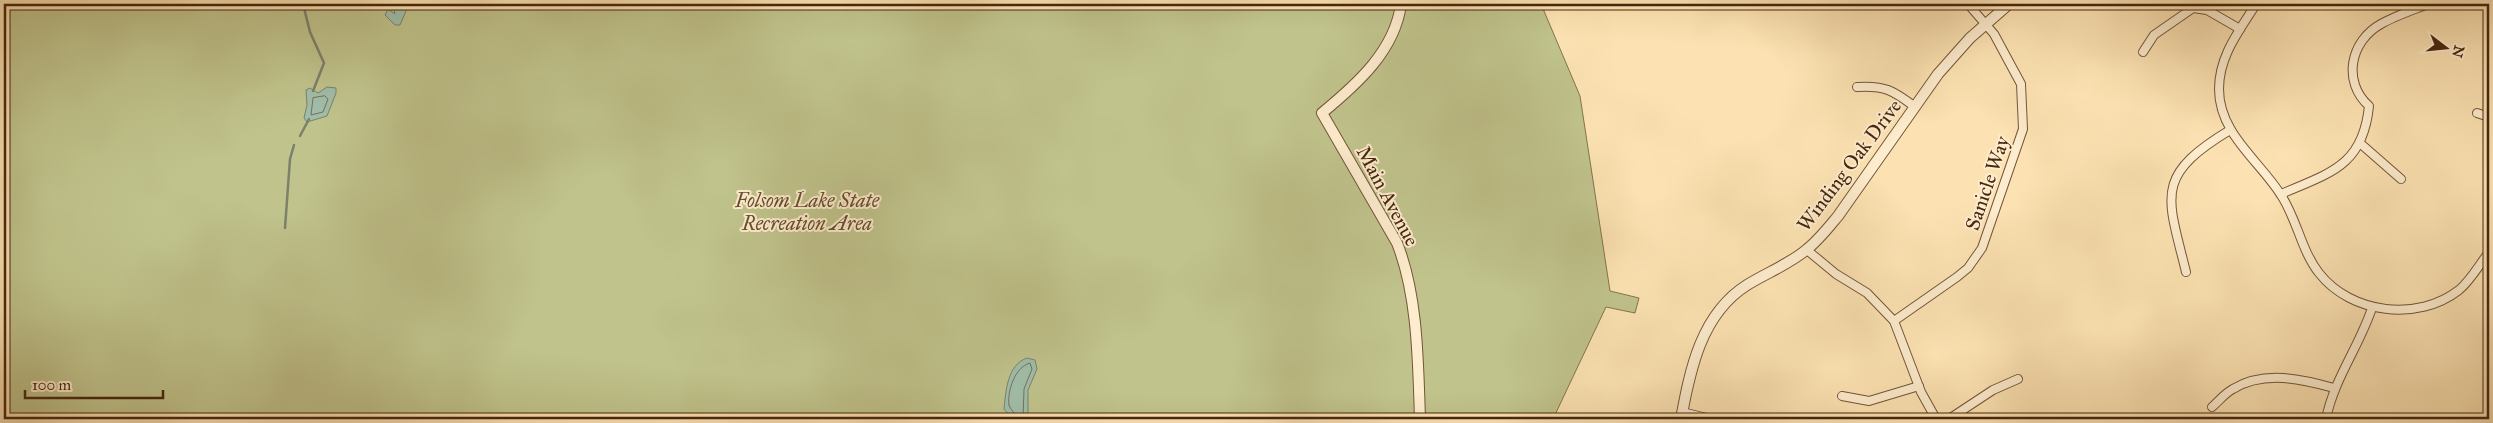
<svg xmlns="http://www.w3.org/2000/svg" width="2493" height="423" font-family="'IM FELL Great Primer',serif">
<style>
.green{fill:#c0c38c;stroke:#83744e}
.water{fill:#a0beaa;stroke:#7c816c}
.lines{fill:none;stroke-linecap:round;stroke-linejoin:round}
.shore{stroke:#73725c;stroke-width:1}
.stream{stroke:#7c816c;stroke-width:2.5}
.minor-casing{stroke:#745538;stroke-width:10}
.tertiary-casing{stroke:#745538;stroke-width:12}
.minor{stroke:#fdeccd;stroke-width:8}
.tertiary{stroke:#fdeccd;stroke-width:10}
.labels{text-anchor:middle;stroke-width:4;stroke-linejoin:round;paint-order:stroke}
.street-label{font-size:20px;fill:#46260f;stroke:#fdeccd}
.park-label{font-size:20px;font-style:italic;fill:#644d2e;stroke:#fdeccd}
</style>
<rect width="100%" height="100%" fill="#fce2b2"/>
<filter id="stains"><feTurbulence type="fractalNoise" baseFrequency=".004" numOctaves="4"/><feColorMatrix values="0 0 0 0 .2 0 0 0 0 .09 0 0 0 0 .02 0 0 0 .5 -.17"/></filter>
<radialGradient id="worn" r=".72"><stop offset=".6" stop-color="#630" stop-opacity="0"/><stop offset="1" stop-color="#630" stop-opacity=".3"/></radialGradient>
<polygon class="green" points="4,4 1541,4 1580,96 1610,291 1639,298 1635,313 1606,307 1553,419 4,419"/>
<g class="water">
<polygon points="393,4 409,4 400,25 395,25 385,15 388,9 395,14"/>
<polygon points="327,87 336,88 336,93 327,116 307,122 304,118 307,105 306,90 310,88 318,93"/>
<path d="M1027 358 1035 360 1037 369 1028 390V419H1013L1004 409C1006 391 1007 365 1027 358Z"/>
</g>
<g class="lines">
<g class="shore">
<polygon points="325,96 328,99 323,112 311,115 313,98"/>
<path d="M1017 419C1016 413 1010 410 1009 405 1007 391 1015 367 1030 363L1032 369 1024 389 1023 419"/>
</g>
<g class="stream">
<polyline points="303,4 310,32 324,63 313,91"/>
<polyline points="300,136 309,119"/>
<polyline points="285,228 290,159 294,145"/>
</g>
<g class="minor-casing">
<g id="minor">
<path d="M2256 4C2239 31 2219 56 2219 89 2219 134 2260 161 2281 195 2297 219 2301 250 2319 273 2351 314 2418 322 2459 290 2471 280 2479 265 2489 252"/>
<polyline points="2143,52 2154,35 2193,8 2207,10 2240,29"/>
<path d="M1857 87C1885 85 1894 91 1915 107"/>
<polyline points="2477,113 2489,117"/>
<polyline points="2361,144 2401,179"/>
<path d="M2281 194C2330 173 2363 166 2369 106 2342 82 2350 41 2381 24 2395 16 2413 10 2428 4"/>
<polyline points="1807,250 1836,274 1867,293 1894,321 1921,392 1936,419"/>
<path d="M2186 272C2167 195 2154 176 2230 130"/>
<polyline points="1894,321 1957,277 1968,268 1982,248 2023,129 2021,84 1994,34 1968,4"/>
<polyline points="1842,396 1869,401 1919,386"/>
<path d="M2212 407C2219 401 2225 393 2233 389 2264 370 2302 379 2334 388"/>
<polyline points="1682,412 1711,419"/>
<polyline points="1949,419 1993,390 2018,379"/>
<path d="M2326 419C2334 379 2359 347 2372 308"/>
</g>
</g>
<g class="tertiary-casing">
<g id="tertiary">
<path d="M1401 4C1395 51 1356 85 1322 113L1397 243C1418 296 1418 362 1420 419"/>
<path d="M1681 419C1690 370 1701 314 1747 285 1766 273 1788 265 1806 250 1818 241 1828 228 1838 216L1938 74 1970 38 2009 4"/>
</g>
</g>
<use href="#minor" class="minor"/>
<use href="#tertiary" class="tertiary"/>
</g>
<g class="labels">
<g class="street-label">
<text transform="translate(1849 165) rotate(-53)" y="7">Winding Oak Drive</text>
<text transform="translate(1987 183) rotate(-71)" y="7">Sanicle Way</text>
<text transform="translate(1388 196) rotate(62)" y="7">Main Avenue</text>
</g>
<g class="park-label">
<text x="807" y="207">Folsom Lake State<tspan x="807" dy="23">Recreation Area</tspan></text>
</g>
</g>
<rect width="2493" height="423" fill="none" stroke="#fce2b2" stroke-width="20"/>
<rect x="5" y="5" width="2483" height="413" fill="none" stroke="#46260f" stroke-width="2.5"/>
<rect x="10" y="10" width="2473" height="403" fill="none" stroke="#46260f"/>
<g transform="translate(2446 48) rotate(106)" stroke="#fdeccd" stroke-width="4" paint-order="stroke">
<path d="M0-4L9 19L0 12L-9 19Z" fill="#46260f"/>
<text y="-8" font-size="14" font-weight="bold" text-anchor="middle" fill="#46260f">N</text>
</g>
<path d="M25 390v8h138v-8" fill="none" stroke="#46260f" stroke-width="2.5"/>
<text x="32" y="390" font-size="15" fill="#46260f" stroke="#fdeccd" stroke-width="4" paint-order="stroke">100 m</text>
<rect width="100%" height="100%" filter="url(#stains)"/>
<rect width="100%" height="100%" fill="url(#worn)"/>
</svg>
